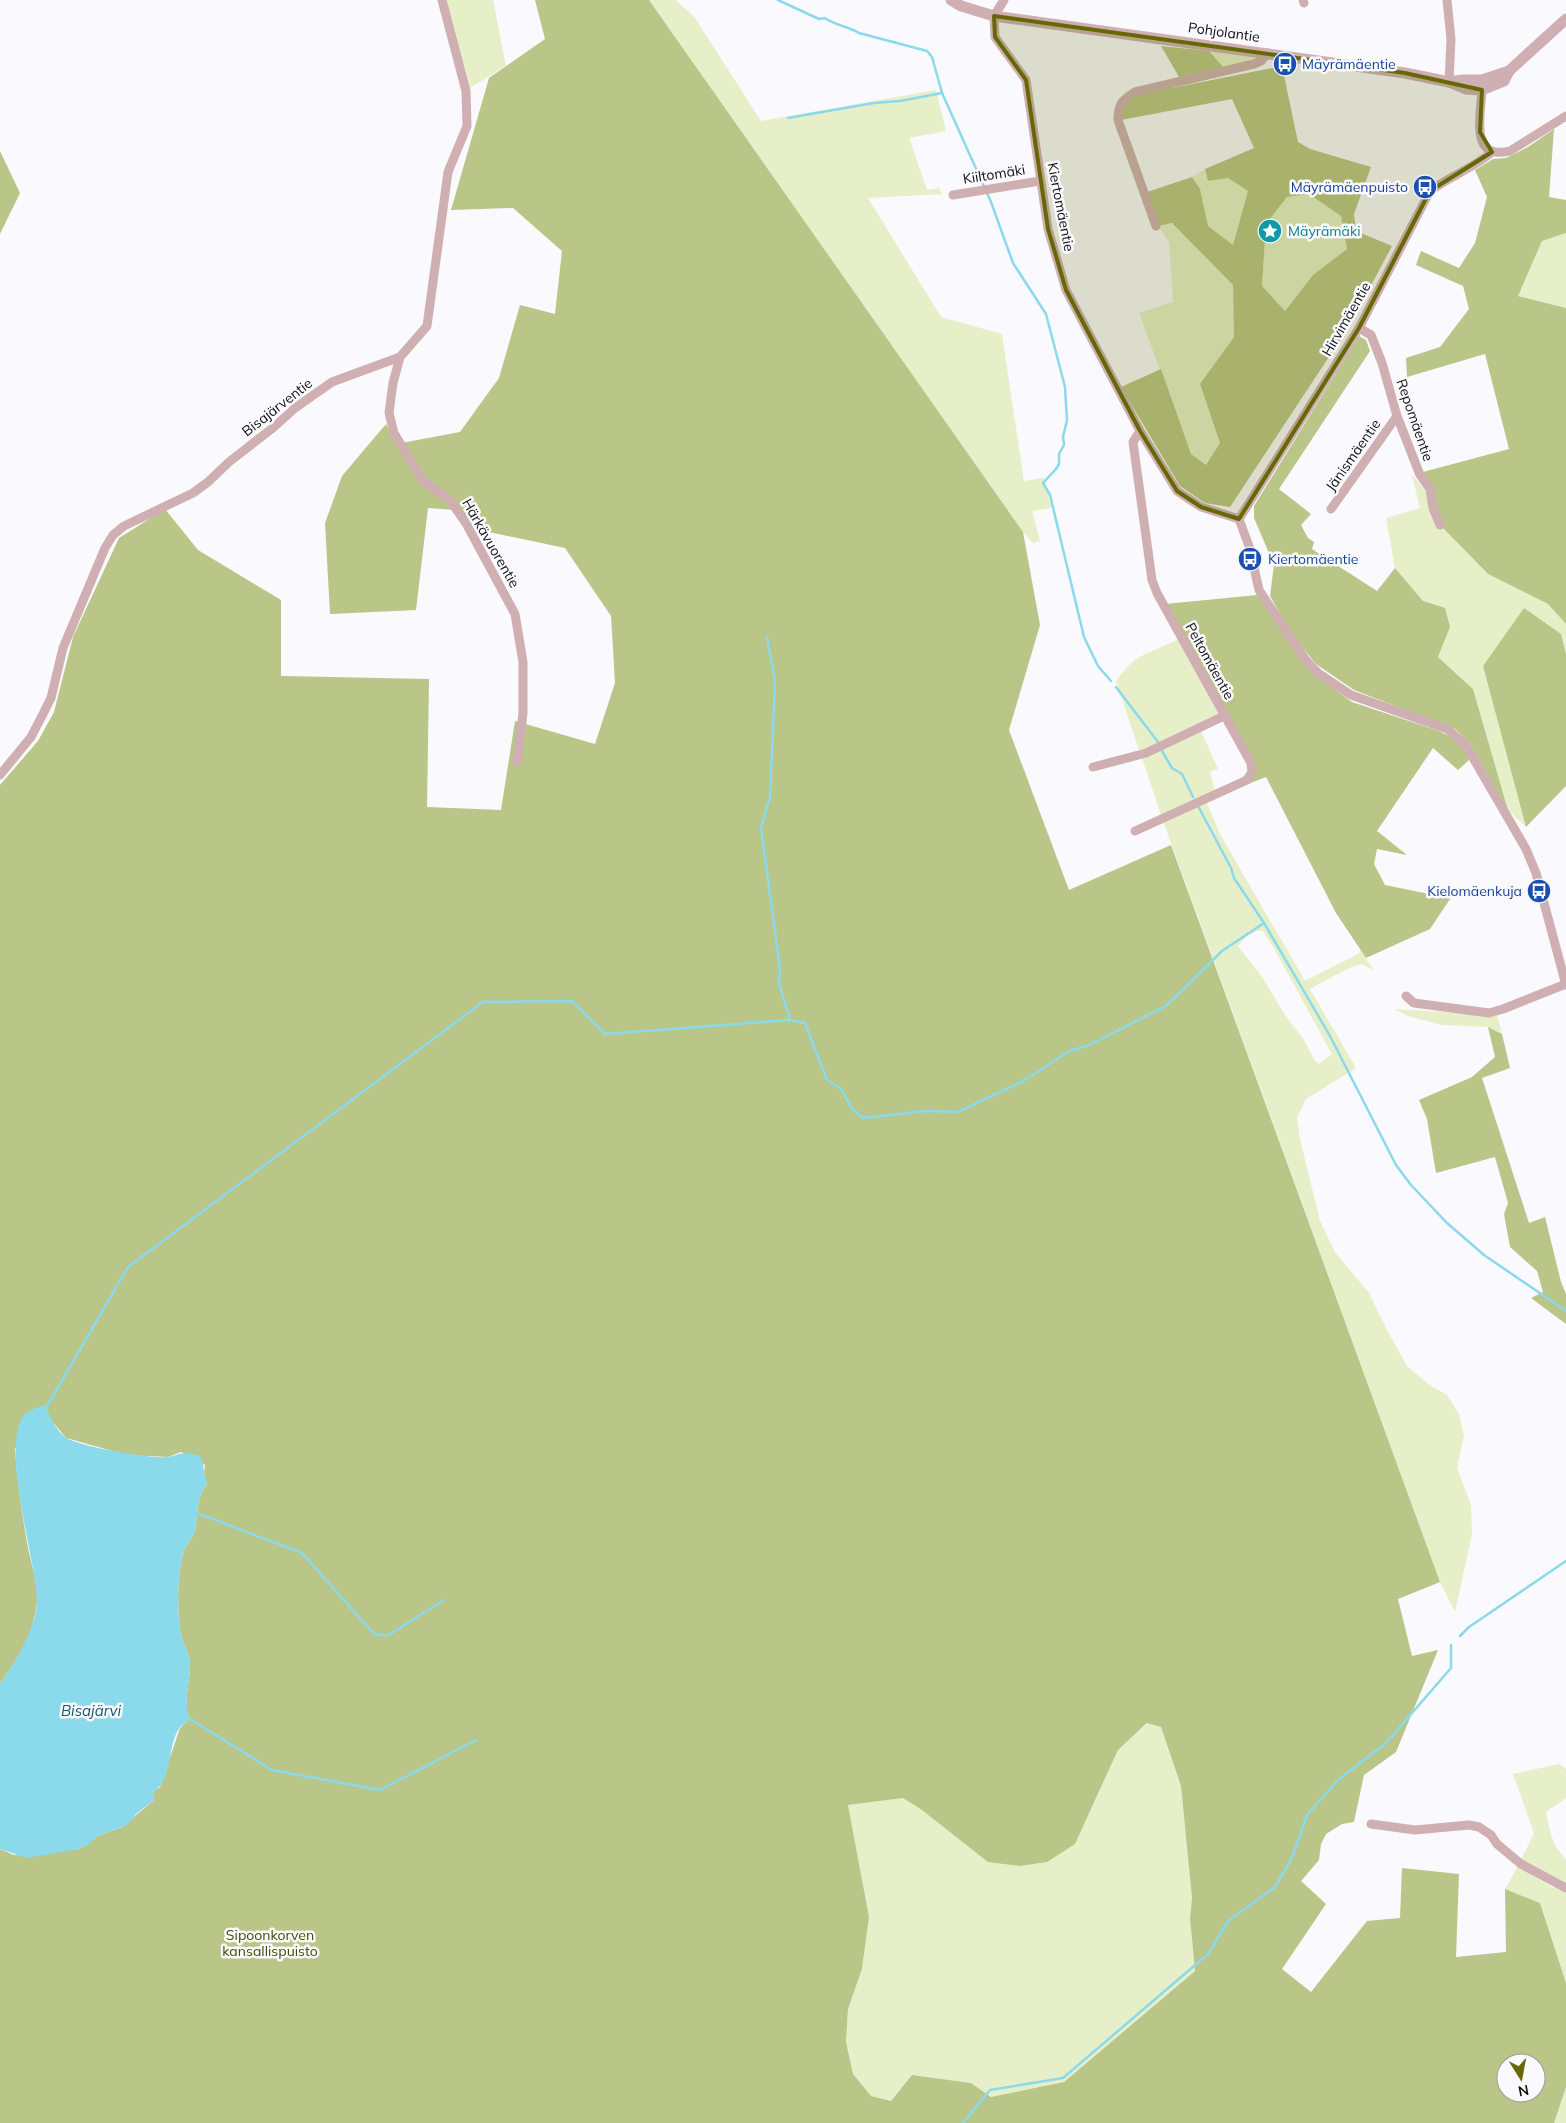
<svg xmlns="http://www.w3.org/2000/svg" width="1566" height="2123" font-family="Mulish,sans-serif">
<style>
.green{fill:#e7efc9;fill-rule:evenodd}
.forest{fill:#bac588;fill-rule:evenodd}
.water{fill:#8adaec}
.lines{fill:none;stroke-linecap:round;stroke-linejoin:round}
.stream{stroke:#8adaec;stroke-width:2.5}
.minor{stroke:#cfafb2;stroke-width:9}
.tertiary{stroke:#cfafb2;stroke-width:11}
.marked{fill:#656805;fill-opacity:0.2;stroke:#656805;stroke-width:4;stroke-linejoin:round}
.labels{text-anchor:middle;stroke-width:5;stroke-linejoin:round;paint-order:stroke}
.street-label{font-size:14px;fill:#101011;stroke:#f9f9fe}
.transit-label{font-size:14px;fill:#164399;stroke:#f9f9fe;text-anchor:start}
.culture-label{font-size:14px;fill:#0d838f;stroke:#f9f9fe;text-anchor:start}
.park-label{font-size:14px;fill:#424b00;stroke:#f9f9fe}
.water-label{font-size:15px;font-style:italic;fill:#155865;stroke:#f9f9fe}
</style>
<rect width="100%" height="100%" fill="#f9f9fe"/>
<g class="green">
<polygon points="446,0 493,0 506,66 470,88"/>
<polygon points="649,0 676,0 695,18 761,121 936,90 946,131 909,138 927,190 939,188 942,194 868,198 941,317 1002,334 1024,481 1044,478 1051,508 1032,511 1040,541 1033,543 1023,532"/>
<polygon points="1209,51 1254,58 1255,60 1223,67"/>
<polygon points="1205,169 1208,181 1228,178 1248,191 1233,246 1208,226 1200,189 1192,177"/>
<polygon points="1309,194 1341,216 1347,249 1313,275 1285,311 1262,286 1266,224 1287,197"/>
<polygon points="1172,223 1233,285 1234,337 1200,384 1220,443 1206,465 1191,454 1139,313 1173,302 1169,242 1158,226"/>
<polygon points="1566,233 1566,308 1518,296 1542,241"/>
<polygon points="1412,475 1425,490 1440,525 1488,574 1548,604 1566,624 1566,654 1561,634 1483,666 1526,827 1508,810 1473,689 1438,657 1450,627 1423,601 1395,568 1386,518 1420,508"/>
<polygon points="1179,639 1220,715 1145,749 1139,750 1116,681 1128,666 1139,657"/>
<polygon points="1201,731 1218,769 1210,772 1215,792 1161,815 1142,758"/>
<path d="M1206 801 1220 834 1305 981 1358 954 1361 950 1373 970 1361 964 1347 969 1310 989 1356 1068 1306 1099 1297 1118 1300 1139 1320 1221 1335 1252 1369 1293 1387 1330 1407 1366 1428 1384 1447 1395 1459 1414 1464 1436 1457 1468 1471 1505 1472 1534 1455 1612 1440 1582 1163 821ZM1257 931H1263L1272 945 1332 1054 1319 1064 1315 1061 1304 1040 1285 1015 1262 977 1238 946 1247 936Z"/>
<polygon points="1394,1009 1497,1015 1502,1034 1488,1027 1442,1025 1408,1016"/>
<polygon points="1148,1723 1161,1727 1181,1786 1192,1898 1190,1918 1195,1971 1064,2082 991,2097 971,2083 913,2075 891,2101 871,2096 853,2074 846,2042 848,2009 862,1969 869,1917 848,1805 903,1798 922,1810 1090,1812 1118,1750"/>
<polygon points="1559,1764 1566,1769 1566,1798 1546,1812 1551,1835 1556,1847 1566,1860 1566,1885 1521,1860 1534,1833 1513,1774"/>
<polygon points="1518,1866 1550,1886 1566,1892 1566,1983 1540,1903 1505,1889"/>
<polygon points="1566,2087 1566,2123 1554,2123"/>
</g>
<g class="forest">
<path d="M535 0H649L1023 532 1040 625 1009 730 1069 890 1171 845 1440 1582 1398 1599 1412 1656 1438 1650 1396 1752 1364 1775 1354 1822 1342 1824 1326 1834 1321 1844 1319 1860 1301 1881 1326 1904 1282 1969 1311 1992 1367 1921 1400 1918 1402 1868 1459 1874 1456 1957 1506 1952 1505 1889 1540 1903 1566 1983V2087L1554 2123H0V1849L14 1855 78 1849 87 1845 97 1836 122 1827 154 1800 153 1792 160 1787 180 1728 189 1719C182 1701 191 1681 190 1662 189 1651 181 1641 180 1630 177 1603 177 1576 184 1550 187 1543 193 1538 195 1530 199 1511 195 1502 207 1483L204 1476 205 1465 181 1452 168 1457 127 1455 66 1438 52 1421 15 1448C17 1481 22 1515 28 1548 31 1562 38 1586 37 1601 35 1631 17 1661 0 1684V785L38 741 54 712 73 637 119 538 165 509 198 550 281 600V676L429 679 427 807 501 810 515 721 595 744 615 683 611 616 565 548 479 530 455 510 428 508 416 610 330 614 325 523 342 476 386 424 396 444 460 432 499 378 520 305 555 314 562 251 513 208 451 210 489 78 545 39ZM1147 1723 1161 1727 1181 1786 1192 1898 1190 1918 1195 1971 1064 2082 991 2097 971 2083 912 2075 891 2101 871 2096 853 2074 846 2042 848 2009 862 1969 869 1917 848 1805 903 1798 922 1810 988 1862 1020 1866 1047 1862 1075 1844 1118 1750ZM1506 2063H1536V2093H1506Z"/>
<polygon points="1161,46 1209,51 1223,67 1179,77"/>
<path d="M1282 66 1298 142 1310 149 1371 167 1354 214 1356 231 1392 246 1350 325 1230 507 1205 503 1180 486 1121 387 1161 369 1191 454 1206 465 1220 443 1200 384 1234 337 1233 285 1172 223 1158 226 1147 192 1192 177 1200 189 1208 226 1233 245 1248 191 1228 178 1208 181 1205 169 1254 148 1232 99 1121 120C1121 106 1125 102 1137 95ZM1309 194 1341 216 1347 249 1313 275 1285 311 1262 286 1266 224 1287 197Z"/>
<polygon points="1554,129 1549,197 1566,200 1566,233 1542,241 1518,296 1566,308 1566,624 1548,604 1488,574 1443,528 1440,525 1423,472 1509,449 1485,354 1407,377 1406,358 1440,347 1469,309 1463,286 1416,265 1421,251 1459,268 1475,243 1487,197 1475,170 1493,159 1506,158 1528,147"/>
<polygon points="0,151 20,193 0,234"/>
<polygon points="1359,336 1366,340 1370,351 1279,489 1311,514 1301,525 1308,538 1314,542 1312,549 1377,591 1395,568 1423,601 1445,608 1450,627 1438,657 1473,689 1508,810 1469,742 1455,729 1354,690 1316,664 1292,635 1270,596 1274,565 1254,518 1254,506"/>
<path d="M1257 595 1317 676 1352 702 1439 731C1455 739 1464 744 1469 760L1458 770 1433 748 1377 831 1407 855 1377 849 1374 864 1385 885 1434 895 1446 887 1454 893 1430 929 1366 958 1336 913 1266 777 1248 784 1256 773 1255 762 1165 604Z"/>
<polygon points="1524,608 1561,634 1566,654 1566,786 1526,827 1483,666"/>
<polygon points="1488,1027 1502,1034 1510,1068 1482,1078 1529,1223 1545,1217 1561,1282 1566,1294 1566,1324 1531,1298 1543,1292 1537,1271 1510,1247 1504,1214 1508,1203 1495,1157 1436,1173 1427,1119 1419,1100 1472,1077 1495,1057"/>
</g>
<path class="water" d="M45 1405C50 1416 55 1429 65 1437 76 1446 151 1459 167 1457 183 1454 182 1450 200 1456 205 1465 203 1473 207 1483 195 1502 199 1511 195 1530 193 1538 187 1543 184 1550 177 1576 177 1603 180 1630 181 1641 189 1651 190 1662 191 1681 182 1702 190 1719 187 1722 183 1724 180 1727 166 1747 174 1779 153 1792L154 1800 136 1814 127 1825 97 1836 88 1845 78 1849 27 1858 0 1849V1684C14 1665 39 1623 37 1598 35 1558 0 1446 24 1415 29 1410 38 1407 45 1405Z"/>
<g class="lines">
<g class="stream">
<path d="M778 0 819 19 825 18C836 26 848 26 859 33L927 51 932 57 942 93 991 202 1013 263 1046 314 1065 387 1067 420 1063 437 1064 445 1059 454V464L1056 469 1043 483 1050 495 1084 637 1098 666 1111 681"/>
<polyline points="788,118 874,103 900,101 942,93"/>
<polyline points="767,637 775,681 770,797 761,828 780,969 779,983 790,1020"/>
<polyline points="1116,687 1158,742"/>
<polyline points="1162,751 1172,768 1182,774 1193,797"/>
<polyline points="1198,806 1231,868 1234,878 1264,923 1330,1036 1396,1165 1411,1185 1447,1223 1484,1255 1566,1311"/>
<polyline points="46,1408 128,1267 483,1002 572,1001 605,1034 790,1020 805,1023 827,1080 841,1089 851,1107 863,1118 926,1111 958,1112 1025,1080 1069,1051 1087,1046 1166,1006 1222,951 1264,923"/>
<polyline points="197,1513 302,1553 374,1634 387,1636 444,1600"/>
<polyline points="1460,1636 1469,1627 1566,1561"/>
<polyline points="190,1719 272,1770 380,1790 476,1740"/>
<polyline points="963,2123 990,2090 1063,2078 1208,1954 1228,1921 1275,1887 1291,1860 1307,1815 1338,1780 1386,1743 1451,1668 1451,1645"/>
</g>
<g class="minor">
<polyline points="1004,0 994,16 995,37 1026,80 1048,229 1066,290 1140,431 1177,491 1201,507 1239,519 1250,549 1259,590 1305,659 1318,673 1351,695 1447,729 1465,744 1526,849 1536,873 1566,985"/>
<polyline points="1303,0 1304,3"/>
<polyline points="1447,0 1451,39 1449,82"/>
<path d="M1482 84C1483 110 1466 161 1510 151L1566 116"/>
<polyline points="953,195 1040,181"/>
<path d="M1156 226 1118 120C1118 104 1122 100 1135 92L1254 64 1261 61 1268 53"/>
<polyline points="1359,328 1371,335 1382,363 1397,416 1420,475 1430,489 1433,508 1440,525"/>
<polyline points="400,357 393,383 389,413 394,433 423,481 450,500 467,525 515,614 523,662 523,713 517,762"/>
<polyline points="1331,509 1397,416"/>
<path d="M1239 519 1359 328 1430 191C1450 176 1474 168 1492 152"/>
<polyline points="1093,767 1146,753 1224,716"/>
<polyline points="0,775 31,737 43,714 51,698 63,648 105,548 113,535 124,526 193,493 208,482 229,462 274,427 295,408 332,382 400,357 427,326 448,172 467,126 466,91 442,0"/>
<polyline points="1135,831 1247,780 1252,772 1251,763 1157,593 1152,580 1133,442 1140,431"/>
<polyline points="1406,996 1414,1003 1489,1013 1503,1009 1566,984"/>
<polyline points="1371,1824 1415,1830 1469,1825 1479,1827 1491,1835 1497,1844 1521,1864 1566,1888"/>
</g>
<g class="tertiary">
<polyline points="951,0 961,6 994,16 1405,73 1449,82 1466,89 1482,90 1504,81 1509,71 1566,19"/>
<polyline points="1449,82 1463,80 1482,80 1509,71"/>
</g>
</g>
<path class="marked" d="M994 16 1405 73 1482 90 1480 132 1492 152 1430 191 1359 328 1239 519 1201 507 1177 491 1140 431 1066 290 1048 229 1026 80 995 37Z"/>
<defs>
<g id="bus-disc" transform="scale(1.25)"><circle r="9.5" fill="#1a4fb4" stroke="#f9f9fe"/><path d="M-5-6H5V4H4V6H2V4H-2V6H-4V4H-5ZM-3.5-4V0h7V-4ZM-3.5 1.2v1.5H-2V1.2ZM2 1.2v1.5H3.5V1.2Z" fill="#fff"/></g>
<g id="sight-disc" transform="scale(1.25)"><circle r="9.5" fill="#0f9aa8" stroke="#f9f9fe"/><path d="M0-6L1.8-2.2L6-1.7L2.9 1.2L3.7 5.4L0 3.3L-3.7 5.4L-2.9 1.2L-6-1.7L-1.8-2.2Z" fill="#fff"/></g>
</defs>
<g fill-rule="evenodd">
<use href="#bus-disc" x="1285" y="64"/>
<use href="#bus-disc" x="1425" y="187"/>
<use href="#sight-disc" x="1270" y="231"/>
<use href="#bus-disc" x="1250" y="559"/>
<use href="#bus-disc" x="1539" y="891"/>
</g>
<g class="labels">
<g class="street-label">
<text transform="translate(1224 32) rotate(8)" y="5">Pohjolantie</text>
<text transform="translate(994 174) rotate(-9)" y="5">Kiiltomäki</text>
<text transform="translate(1061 207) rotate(79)" y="5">Kiertomäentie</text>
<text transform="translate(1346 319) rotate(-60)" y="5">Hirvimäentie</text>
<text transform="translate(277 407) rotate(-38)" y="5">Bisajärventie</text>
<text transform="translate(1415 420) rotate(71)" y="5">Repomäentie</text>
<text transform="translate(1353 455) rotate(-55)" y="5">Jänismäentie</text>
<text transform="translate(491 543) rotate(60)" y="5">Härkävuorentie</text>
<text transform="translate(1210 661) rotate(61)" y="5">Peltomäentie</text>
</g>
<g class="transit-label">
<text x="1302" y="69">Mäyrämäentie</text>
<text x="1408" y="192" text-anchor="end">Mäyrämäenpuisto</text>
<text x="1268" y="564">Kiertomäentie</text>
<text x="1522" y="896" text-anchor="end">Kielomäenkuja</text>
</g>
<g class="culture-label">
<text x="1288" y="236">Mäyrämäki</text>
</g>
<g class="park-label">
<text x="270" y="1940">Sipoonkorven<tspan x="270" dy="16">kansallispuisto</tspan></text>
</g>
<g class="water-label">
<text x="91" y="1716">Bisajärvi</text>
</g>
</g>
<g transform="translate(1521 2078) rotate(169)"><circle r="24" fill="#f9f9fe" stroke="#9c9c9f"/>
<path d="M0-4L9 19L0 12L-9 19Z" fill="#656805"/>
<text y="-8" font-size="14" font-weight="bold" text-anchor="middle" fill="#101011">N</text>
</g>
</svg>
